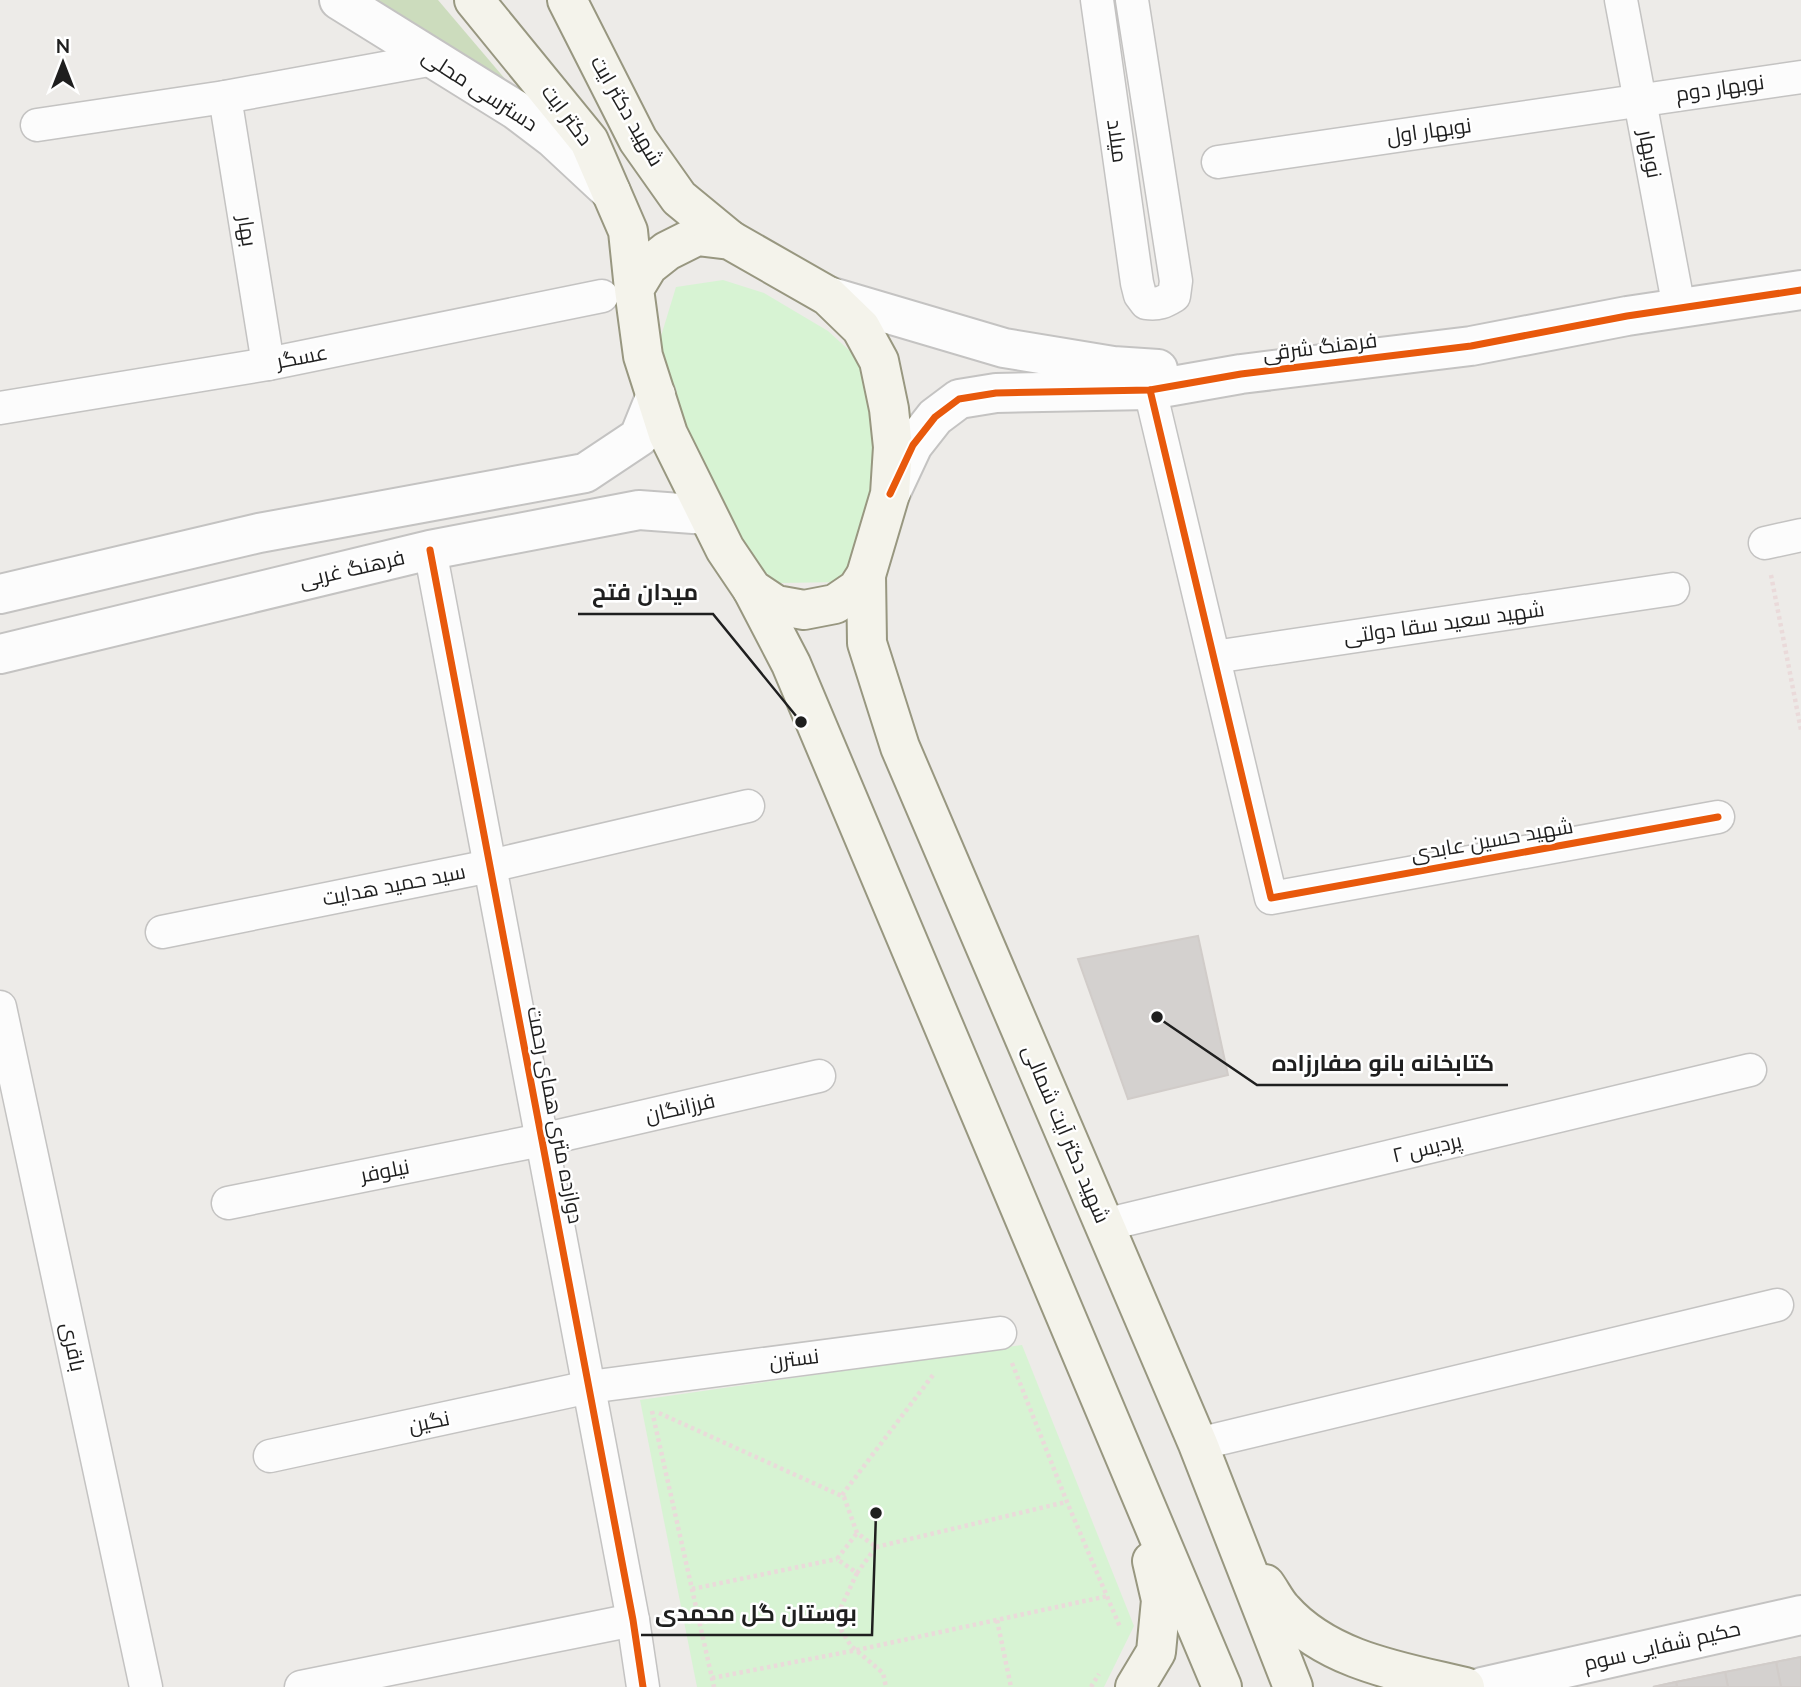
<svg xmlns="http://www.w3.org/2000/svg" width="1801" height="1687" font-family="Mulish,Cairo,sans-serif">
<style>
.forest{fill:#ccdcbd}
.park{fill:#d7f3d3}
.building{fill:#d4d1cf;stroke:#d1ccc9;stroke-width:2}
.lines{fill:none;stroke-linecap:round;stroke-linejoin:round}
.minor-casing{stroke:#c4c3c2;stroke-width:35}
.tertiary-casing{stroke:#c4c3c2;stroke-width:42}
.secondary-casing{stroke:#989780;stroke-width:42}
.path{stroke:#eadada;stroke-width:4.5;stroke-dasharray:3.5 3.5;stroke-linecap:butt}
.minor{stroke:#fcfcfc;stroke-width:32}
.tertiary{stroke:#fcfcfc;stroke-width:38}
.secondary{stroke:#f4f3eb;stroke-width:38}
.cycleway-casing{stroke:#fff;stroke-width:11}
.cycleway{stroke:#e8590c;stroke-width:7}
.labels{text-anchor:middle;stroke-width:5;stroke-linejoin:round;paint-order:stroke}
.street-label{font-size:21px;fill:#1f1f1f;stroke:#fff}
.leader{fill:none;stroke:#1f1f1f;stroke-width:2.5}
.callout-dot{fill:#1f1f1f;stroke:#fff;stroke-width:2.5}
.callout-label{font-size:23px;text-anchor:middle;font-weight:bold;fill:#1f1f1f;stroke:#fff;stroke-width:5;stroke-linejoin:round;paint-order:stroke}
</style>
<rect width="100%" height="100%" fill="#edebe8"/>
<polygon class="forest" points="358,0 438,0 517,93"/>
<g class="park">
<polygon points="723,280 764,293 828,331 862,362 878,407 878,483 856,556 843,582 779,583 743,555 692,456 658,346 676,287"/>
<polygon points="1022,1345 1134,1626 1104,1687 697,1687 640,1400"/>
</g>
<g class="building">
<polygon points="1198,936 1228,1075 1128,1099 1078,959"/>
<polygon points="1801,1657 1801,1687 1653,1687 1676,1682"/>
<polygon points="1801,1657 1801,1687 1781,1687 1776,1662"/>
<polygon points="1776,1662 1781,1687 1728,1687 1725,1672"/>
<polygon points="1725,1672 1728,1687 1677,1687 1676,1682"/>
<polygon points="1676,1682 1677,1687 1653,1687"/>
</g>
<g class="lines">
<g class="minor-casing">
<g id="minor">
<path d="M1097 0 1137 283 1140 295 1146 303C1158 305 1164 302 1174 296L1176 281 1132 0"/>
<polyline points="1621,0 1679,308"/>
<polyline points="225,97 268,364"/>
<polyline points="37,125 225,97 434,59"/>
<polyline points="1218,162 1801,77"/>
<polyline points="1150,390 1271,898 1718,817"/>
<polyline points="0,408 268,364 602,296"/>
<polyline points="1765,543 1801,535"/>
<polyline points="430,550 633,1620 643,1687"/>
<polyline points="1214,657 1673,589"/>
<polyline points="162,932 490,866 748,806"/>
<polyline points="0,1007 146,1687"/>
<polyline points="228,1203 541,1140 819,1076"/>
<polyline points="1104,1225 1750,1070"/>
<polyline points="1198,1444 1777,1305"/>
<polyline points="270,1456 589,1387 1000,1333"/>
<polyline points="301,1687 633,1620"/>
</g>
</g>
<g class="tertiary-casing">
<g id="tertiary">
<polyline points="339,0 516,110 553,138 611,192"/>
<polyline points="828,296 1004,348 1113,366 1158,369"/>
<polyline points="891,492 913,445 935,417 959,399 996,393 1150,390 1241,374 1471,346 1627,316 1801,290"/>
<polyline points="0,594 259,533 585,473 639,437 656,395"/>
<polyline points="0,654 430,550 639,510 707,515"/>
<polyline points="1482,1687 1801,1615"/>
</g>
</g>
<g class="secondary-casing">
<g id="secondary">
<polyline points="474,0 589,141 628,231 634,289 643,356 668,434 725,549 752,589 776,605 804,610 835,604 857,589 866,575 890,494 893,447 889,409 879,361 861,328 828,296 730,240 697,236 667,251 648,266 634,289"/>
<polyline points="567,0 638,140 679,198 730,240"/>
<polyline points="866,575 867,643 900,747 1198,1444 1293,1687"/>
<polyline points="752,589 791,664 1222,1687"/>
<path d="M1265 1584C1271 1592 1276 1603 1283 1610 1328 1661 1402 1672 1465 1687"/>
<polyline points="1135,1687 1156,1652 1161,1600 1152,1561"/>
</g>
</g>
<g class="path">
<polyline points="1771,575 1801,730"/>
<polyline points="1012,1363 1067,1502 1120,1627"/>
<polyline points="652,1411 714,1687"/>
<polyline points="659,1413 844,1497 857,1533 876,1547 857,1573 837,1559 857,1533"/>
<polyline points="842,1495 933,1375"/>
<polyline points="876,1547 1066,1502"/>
<polyline points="857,1573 835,1620 851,1646 883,1673 886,1687"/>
<polyline points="692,1589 837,1559"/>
<polyline points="997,1620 1011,1687"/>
<polyline points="712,1678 857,1650 1108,1596"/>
<polyline points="1091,1687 1099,1674"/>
</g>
<use href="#minor" class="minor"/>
<use href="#tertiary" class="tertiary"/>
<use href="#secondary" class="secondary"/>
<g class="cycleway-casing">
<g id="cycleway">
<polyline points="1150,390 1271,898 1718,817"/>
<polyline points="890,494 913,445 935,417 959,399 996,393 1150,390 1241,374 1471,346 1627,316 1801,290"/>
<polyline points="430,550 633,1620 643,1687"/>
</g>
</g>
<use href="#cycleway" class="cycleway"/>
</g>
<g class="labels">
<g class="street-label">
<text transform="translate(1720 88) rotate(-8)" y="7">نوبهار دوم</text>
<text transform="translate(480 90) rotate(33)" y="7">دسترسی محلی</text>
<text transform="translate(627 111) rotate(60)" y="7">شهید دکتر ایت</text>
<text transform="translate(567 115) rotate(53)" y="7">دکتر ایت</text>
<text transform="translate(1429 131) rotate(-8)" y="7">نوبهار اول</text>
<text transform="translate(1117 141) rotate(82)" y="7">میلاد</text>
<text transform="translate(1650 154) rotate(79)" y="7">نوبهار</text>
<text transform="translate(247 231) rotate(81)" y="7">بهار</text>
<text transform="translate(1320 347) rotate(-7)" y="7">فرهنگ شرقی</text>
<text transform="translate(302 357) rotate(-11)" y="7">عسگر</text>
<text transform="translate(352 569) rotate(-13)" y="7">فرهنگ غربی</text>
<text transform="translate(1444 623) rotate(-8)" y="7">شهید سعید سقا دولتی</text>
<text transform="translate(1492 840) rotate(-10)" y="7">شهید حسین عابدی</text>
<text transform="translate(394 885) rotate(-11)" y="7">سید حمید هدایت</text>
<text transform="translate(680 1108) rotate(-13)" y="7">فرزانگان</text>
<text transform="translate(555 1115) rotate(79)" y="7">دوازده متری همای رحمت</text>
<text transform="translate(1066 1134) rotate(67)" y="7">شهید دکتر آیت شمالی</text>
<text transform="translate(1427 1148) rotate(-13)" y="7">پردیس ۲</text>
<text transform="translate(385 1171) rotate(-11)" y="7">نیلوفر</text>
<text transform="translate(73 1347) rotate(78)" y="7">باقری</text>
<text transform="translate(794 1359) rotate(-7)" y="7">نسترن</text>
<text transform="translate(429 1422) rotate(-12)" y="7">نگین</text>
<text transform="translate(1662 1646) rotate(-13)" y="7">حکیم شفایی سوم</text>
</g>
</g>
<path class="leader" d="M801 722L713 614H578M1157 1017L1257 1085H1508M876 1513L872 1635H641"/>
<g class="callout-dot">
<circle cx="801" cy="722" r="7"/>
<circle cx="1157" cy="1017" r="7"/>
<circle cx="876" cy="1513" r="7"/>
</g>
<g class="callout-label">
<text x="645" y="600">میدان فتح</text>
<text x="1383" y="1071">کتابخانه بانو صفارزاده</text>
<text x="756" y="1621">بوستان گل محمدی</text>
</g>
<g transform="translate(63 63)" stroke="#ffffff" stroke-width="5" paint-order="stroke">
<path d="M0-5L12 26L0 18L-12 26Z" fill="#1f1f1f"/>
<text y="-10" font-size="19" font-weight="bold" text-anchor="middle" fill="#1f1f1f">N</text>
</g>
</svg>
